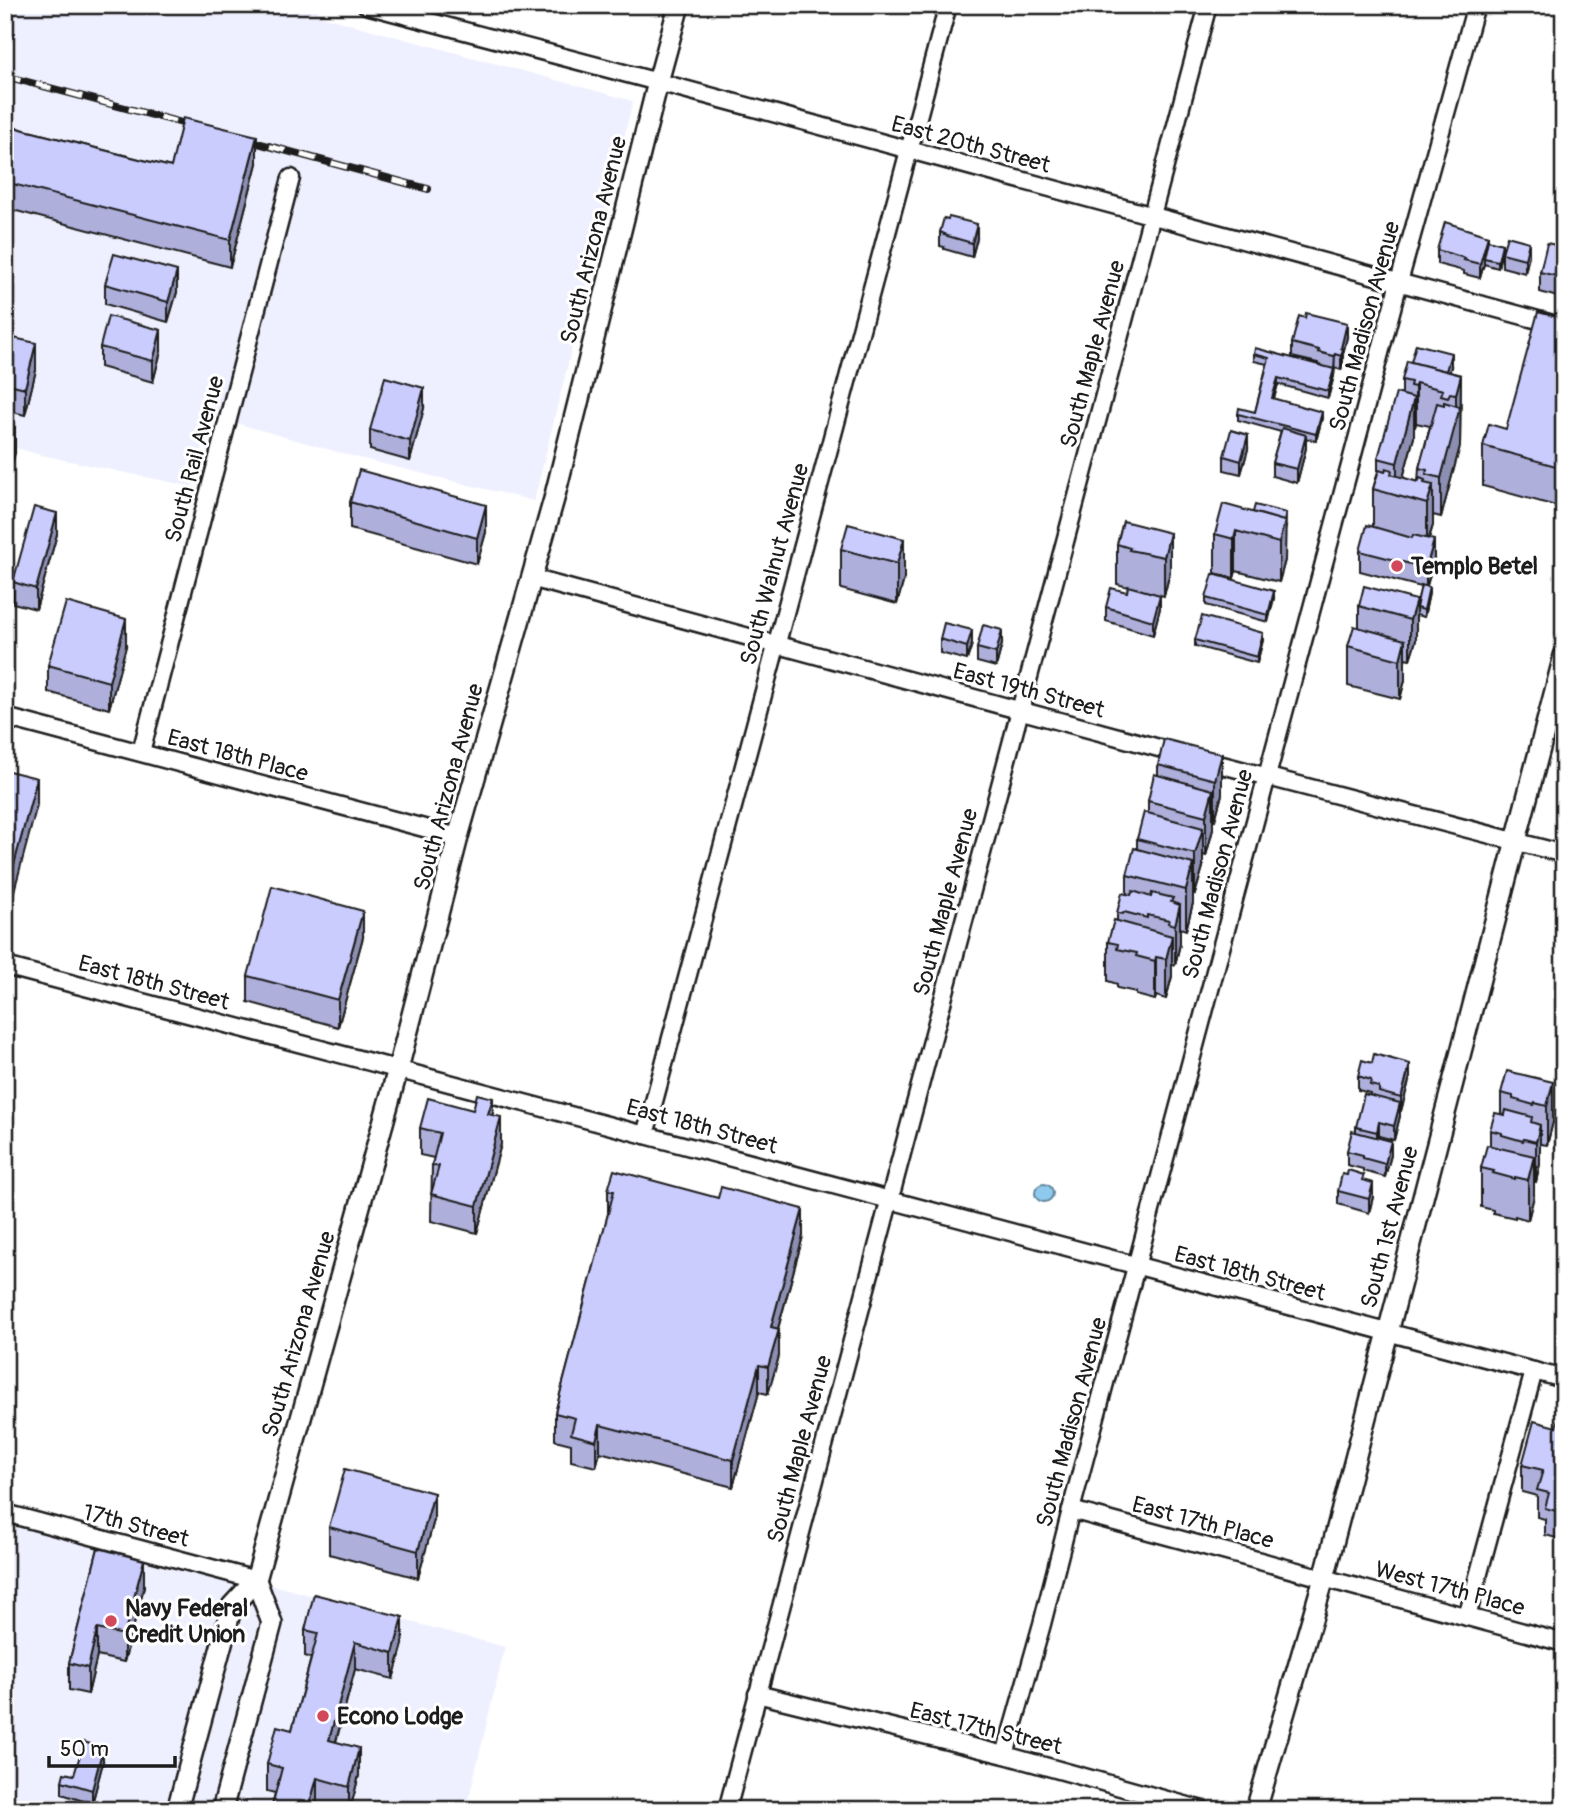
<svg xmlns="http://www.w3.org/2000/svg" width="1569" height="1815" font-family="Pangolin,sans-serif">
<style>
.built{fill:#eff0ff}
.water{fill:#8dcaee;stroke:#60849a;stroke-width:2}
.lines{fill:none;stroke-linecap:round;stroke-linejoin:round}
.minor-casing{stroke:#1c1c1c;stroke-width:21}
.tertiary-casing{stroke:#1c1c1c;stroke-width:24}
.minor{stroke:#fff;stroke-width:16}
.tertiary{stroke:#fff;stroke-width:19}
.rail-casing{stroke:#1c1c1c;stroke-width:8}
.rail{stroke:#fff;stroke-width:5;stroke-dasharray:16;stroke-linecap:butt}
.wall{fill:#aeafda;stroke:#1c1c1c;stroke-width:2;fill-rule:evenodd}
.shaded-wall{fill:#8d8fb2;stroke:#1c1c1c;stroke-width:2}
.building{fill:#caccfe;stroke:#1c1c1c;stroke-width:2}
.poi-dot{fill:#d1495b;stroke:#fff;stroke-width:2.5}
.labels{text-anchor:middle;stroke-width:6;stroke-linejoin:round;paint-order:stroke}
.street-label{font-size:23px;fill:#1c1c1c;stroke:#fff}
.poi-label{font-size:23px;font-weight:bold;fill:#1c1c1c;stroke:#fff;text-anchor:start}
</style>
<rect width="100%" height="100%" fill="#fff"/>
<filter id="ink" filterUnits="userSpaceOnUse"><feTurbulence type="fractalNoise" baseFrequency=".0143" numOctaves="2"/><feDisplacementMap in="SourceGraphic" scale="14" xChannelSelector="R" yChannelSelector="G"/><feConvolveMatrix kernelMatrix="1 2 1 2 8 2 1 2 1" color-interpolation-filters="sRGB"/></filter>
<g filter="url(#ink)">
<g class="built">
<polygon points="5,5 318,5 317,15 633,101 534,501 359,458 239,424 210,417 193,487 41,455 5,445"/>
<polygon points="5,1514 505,1647 466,1810 5,1810"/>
</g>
<circle class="water" cx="1044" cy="1193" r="9"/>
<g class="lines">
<g class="minor-casing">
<g id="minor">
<polyline points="366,5 658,82 1564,327"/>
<polyline points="531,578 1181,754"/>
<polyline points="5,717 458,837"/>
<polyline points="141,752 291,178"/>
<polyline points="1203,760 1564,854"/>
<path d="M5 966C525 1102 1044 1241 1564 1379"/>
<polyline points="645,1135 948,5"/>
<polyline points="1071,1510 1564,1643"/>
<polyline points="5,1513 256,1580"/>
<polyline points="1467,1617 1534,1371"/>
<polyline points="757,1694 1005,1755 1203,1810"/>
<polyline points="1005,1755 1042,1624 1071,1510 1399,282 1476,5"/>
<polyline points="727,1810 1208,5"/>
</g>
</g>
<g class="tertiary-casing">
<g id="tertiary">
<polyline points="177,1810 232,1606 256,1580 398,1069 458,837 554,499 658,82 679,5"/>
<polyline points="222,1810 272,1623 256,1580"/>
<polyline points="1256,1810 1324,1578 1564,656"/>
</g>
</g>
<use href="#minor" class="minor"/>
<use href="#tertiary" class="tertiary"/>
<g class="rail-casing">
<g id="rail">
<polyline points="5,76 201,128"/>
<polyline points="239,138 428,189"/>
</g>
</g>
<use href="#rail" class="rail"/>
</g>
<g class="wall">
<polygon points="5,125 171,167 257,163 230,267 5,208"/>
<polygon points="940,232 977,238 972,257 944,249 944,247 940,246"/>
<polygon points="1488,242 1502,244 1498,268 1484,264 1480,278 1464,274 1464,271 1437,264 1437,250"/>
<polygon points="1564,247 1564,299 1540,292 1540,272"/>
<polygon points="1502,253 1529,255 1525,273 1502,267"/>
<polygon points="105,284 177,292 168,322 105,304"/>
<polygon points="1564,319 1563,508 1483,486 1483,446 1506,429"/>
<polygon points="5,336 36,370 25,415 5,410"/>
<polygon points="1347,337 1343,354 1343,363 1341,370 1335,368 1334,376 1328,398 1278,384 1274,399 1322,418 1316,441 1306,438 1306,448 1297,483 1272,476 1272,463 1281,432 1238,420 1238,414 1255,412 1267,364 1254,361 1254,354 1318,365 1318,363 1292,357 1292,343"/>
<polygon points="100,347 161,351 153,382 100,367"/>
<path d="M1451 367 1449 372 1461 375 1460 446 1441 517 1433 515V525L1429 539 1434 560 1427 586 1429 593 1424 617 1416 615V608L1421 587 1360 571V551L1373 527V489L1378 471V458L1402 395V380ZM1416 423 1430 426 1419 468 1418 482 1403 478 1414 437V427H1415Z"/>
<polygon points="424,408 410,461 370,450 370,430"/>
<polygon points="1248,449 1241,474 1224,470 1224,456"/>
<polygon points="350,502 486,532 477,564 350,529"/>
<polygon points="1286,527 1285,531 1285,560 1279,582 1236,571 1234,578 1215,573 1215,534"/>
<polygon points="1170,533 1170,572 1164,596 1160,595 1160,608 1153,635 1106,621 1106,607 1127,592 1128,587 1117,584 1117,544"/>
<polygon points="57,534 36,609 13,603 13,582"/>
<polygon points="904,539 904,579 897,604 841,589 841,549"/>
<polygon points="1206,598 1274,598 1268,622 1206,605"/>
<polygon points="1416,600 1416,640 1410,659 1405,658 1405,680 1400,699 1348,686 1348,646 1359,628 1359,606"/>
<polygon points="940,639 972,644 967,660 940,653"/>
<polygon points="1195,640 1263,640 1257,663 1195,646"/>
<polygon points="1002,644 996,667 977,662 977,648"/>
<polygon points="126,646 109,709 48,692 48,665"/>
<polygon points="1222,754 1222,794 1215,820 1213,819 1213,829 1206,856 1203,855 1203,867 1195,894 1193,893 1193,903 1186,930 1180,928 1180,944 1175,965 1172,964 1172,976 1166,999 1156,996 1155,1000 1136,995 1136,992 1117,988 1117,984 1108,981 1108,942 1117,921 1117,913 1127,894 1127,875 1137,849 1137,839 1148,813 1148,801 1158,775 1158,765"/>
<polygon points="363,937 338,1027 248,1002 248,976"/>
<polygon points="1358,1076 1410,1077 1401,1111 1400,1111 1400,1116 1394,1140 1379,1136 1379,1138 1391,1155 1385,1177 1363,1171 1363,1169 1347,1165 1347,1151 1356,1132 1356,1127 1370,1095 1370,1093 1358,1090"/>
<polygon points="1553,1082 1553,1122 1547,1145 1540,1144 1540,1164 1536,1182 1534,1181 1534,1196 1528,1220 1515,1216 1515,1218 1493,1213 1493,1210 1481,1207 1481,1168 1490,1146 1490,1130 1501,1114 1501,1093"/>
<polygon points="493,1115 501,1144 477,1233 431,1221 432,1165 434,1158 420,1155 420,1128"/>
<polygon points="1364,1181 1373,1197 1369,1213 1338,1204 1338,1191"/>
<polygon points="608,1190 803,1236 778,1329 779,1356 768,1394 759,1392 733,1487 600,1452 596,1467 571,1461 571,1444 555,1440 555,1413 608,1214"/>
<polygon points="1564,1411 1564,1540 1545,1535 1545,1519 1537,1517 1537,1496 1522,1492 1522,1465 1556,1427"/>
<polygon points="434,1520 418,1578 329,1554 329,1527"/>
<polygon points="98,1548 144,1587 124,1662 97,1656 88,1694 69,1690 69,1663"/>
<polygon points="305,1630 403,1644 393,1679 355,1669 336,1742 359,1775 350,1810 335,1810 317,1805 316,1810 271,1810 275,1793 267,1791 267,1764 292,1730 311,1658 305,1656"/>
<polygon points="103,1762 92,1804 62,1794 62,1781"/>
</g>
<g class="shaded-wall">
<polygon points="257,136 257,163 230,267 230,240"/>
<polygon points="977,224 977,238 972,257 972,243"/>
<polygon points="1488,236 1488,249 1484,258 1484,264 1480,278 1480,264"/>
<polygon points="1529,242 1529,255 1525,273 1525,259"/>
<polygon points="1502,244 1502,250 1498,268 1498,261"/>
<polygon points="177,271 177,292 168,322 168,302"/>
<polygon points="1347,323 1347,337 1343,354 1343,363 1341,370 1341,348"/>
<polygon points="161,330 161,351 153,382 153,361"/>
<polygon points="36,343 36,370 25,415 25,388"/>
<polygon points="1451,353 1451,367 1443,395 1443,381"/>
<polygon points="1335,354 1334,376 1328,398 1328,391 1334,369"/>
<polygon points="1461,375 1460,446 1441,517 1441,478 1456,419 1456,394"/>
<polygon points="1278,378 1278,384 1272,405 1272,398"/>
<polygon points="1416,383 1416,423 1415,427 1415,387"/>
<polygon points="424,388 424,408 410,461 410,441"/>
<polygon points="1414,398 1414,437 1398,496 1397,496 1397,463"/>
<polygon points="1322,412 1322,418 1316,441 1316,434"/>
<polygon points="15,427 15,453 5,486 5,459"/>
<polygon points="1248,435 1248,449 1241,474 1241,461"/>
<polygon points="1306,435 1306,448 1297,483 1297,469"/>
<polygon points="1564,466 1564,506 1563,508 1563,468"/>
<polygon points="1433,485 1433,525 1427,544 1427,504"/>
<polygon points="486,505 486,532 477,564 477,538"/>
<polygon points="57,513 57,534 36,609 36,589"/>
<polygon points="1286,513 1285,560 1279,582 1279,543"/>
<polygon points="1236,531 1236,571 1234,578 1234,539"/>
<polygon points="1170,533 1170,572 1164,596 1164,557"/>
<polygon points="904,539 904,579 897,604 897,564"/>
<polygon points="1434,540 1434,560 1426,588 1426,568"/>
<polygon points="1429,587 1429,593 1424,617 1424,610"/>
<polygon points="1274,591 1274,598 1268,622 1268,615"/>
<polygon points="1160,595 1160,608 1153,635 1153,621"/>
<polygon points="1416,600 1416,640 1410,659 1410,620"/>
<polygon points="126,619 126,646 109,709 109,682"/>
<polygon points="972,630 972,644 967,660 967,647"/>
<polygon points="1002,630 1002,644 996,667 996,653"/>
<polygon points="1263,633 1263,640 1257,663 1257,657"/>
<polygon points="1405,640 1405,680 1400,699 1400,660"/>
<polygon points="1222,754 1222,794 1215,820 1215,780"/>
<polygon points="37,778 37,805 5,925 5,898"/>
<polygon points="1213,790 1213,829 1206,856 1206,816"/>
<polygon points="1203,828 1203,867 1195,894 1195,854"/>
<polygon points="1193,864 1193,903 1186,930 1186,890"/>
<polygon points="1180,905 1180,944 1175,965 1175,925"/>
<polygon points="363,911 363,937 338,1027 338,1000"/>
<polygon points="1172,936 1172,976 1166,999 1166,959"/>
<polygon points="1156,957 1156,996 1155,1000 1155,961"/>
<polygon points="1410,1064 1410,1077 1401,1111 1401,1098"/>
<polygon points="1553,1082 1553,1122 1547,1145 1547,1106"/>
<polygon points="493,1098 493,1124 488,1114"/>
<polygon points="1400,1103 1400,1116 1394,1140 1394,1126"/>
<polygon points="501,1117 501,1144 477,1233 477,1206"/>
<polygon points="1379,1122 1379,1136 1377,1145 1377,1132"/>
<polygon points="1540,1125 1540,1164 1536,1182 1536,1142"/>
<polygon points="1391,1141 1391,1155 1385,1177 1385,1164"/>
<polygon points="1534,1156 1534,1196 1528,1220 1528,1180"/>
<polygon points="1373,1183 1373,1197 1369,1213 1369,1199"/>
<polygon points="803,1209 803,1236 771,1354 771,1327"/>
<polygon points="779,1329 779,1356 768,1394 768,1367"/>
<polygon points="759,1365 759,1392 733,1487 733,1460"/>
<polygon points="600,1425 600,1452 596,1467 596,1441"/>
<polygon points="434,1493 434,1520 418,1578 418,1551"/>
<polygon points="144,1560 144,1587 124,1662 124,1635"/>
<polygon points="403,1617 403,1644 393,1679 393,1653"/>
<polygon points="97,1629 97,1656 88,1694 88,1668"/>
<polygon points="355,1642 355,1669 329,1767 329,1740"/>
<polygon points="103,1748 103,1762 92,1804 92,1790"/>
<polygon points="359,1748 359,1775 350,1810 349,1810 349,1787"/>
<polygon points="317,1778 317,1805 316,1810 308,1810"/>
</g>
<g class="building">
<polygon points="183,118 257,136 230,240 5,182 5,125 171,167"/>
<polygon points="949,217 977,224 972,243 944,235 945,234 940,232 944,218 948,219"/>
<polygon points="1445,222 1488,236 1480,264 1464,260 1465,258 1437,250"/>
<polygon points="1507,236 1529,242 1525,259 1502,253"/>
<polygon points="1488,240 1502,244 1498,261 1484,258"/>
<polygon points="1547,243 1564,247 1564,278 1540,272"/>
<polygon points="114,254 177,271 168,302 105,284"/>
<polygon points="1538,312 1564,319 1563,468 1483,446 1489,424 1506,429"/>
<polygon points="1306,313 1347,323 1341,348 1343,349 1341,356 1335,354 1334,356 1318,352 1319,350 1292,343 1299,316 1305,318"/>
<polygon points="108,316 161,330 153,361 100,347"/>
<polygon points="5,336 36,343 25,388 5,383"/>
<polygon points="1416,344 1451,353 1446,371 1411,362"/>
<polygon points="1255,348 1334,369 1328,391 1278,378 1272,398 1322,412 1316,434 1238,414 1239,408 1255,412 1269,358 1254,354"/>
<polygon points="1407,361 1461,375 1456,394 1450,393 1448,397 1441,395 1443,390 1416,383 1415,387 1410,386 1411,382 1402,380"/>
<polygon points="385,377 424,388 410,441 370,430"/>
<polygon points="1396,393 1414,398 1397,463 1378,458"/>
<polygon points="1444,402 1460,407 1441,478 1426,474 1427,470 1419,468 1437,403 1444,405"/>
<polygon points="5,424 15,427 5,459"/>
<polygon points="1282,428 1306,435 1297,469 1272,463"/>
<polygon points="1231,430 1248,435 1241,461 1224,456"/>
<polygon points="1386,468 1392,470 1391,474 1418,482 1420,478 1425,480 1424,483 1433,485 1427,504 1373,489 1379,470 1385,472"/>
<polygon points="359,470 486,505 477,538 350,502"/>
<polygon points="1223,504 1285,521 1279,543 1236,531 1234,539 1215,534"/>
<polygon points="1255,505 1286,513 1284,521 1253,512"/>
<polygon points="34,507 57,513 36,589 13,582"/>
<polygon points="1123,521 1170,533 1164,557 1129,550 1130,548 1117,544"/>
<polygon points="848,524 904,539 897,564 841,549"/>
<polygon points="1367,525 1412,538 1413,535 1434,540 1426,568 1360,551"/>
<polygon points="1213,574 1274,591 1268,615 1206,598"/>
<polygon points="1421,585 1429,587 1424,610 1416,608"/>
<polygon points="1128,586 1160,595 1153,621 1106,607 1111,588 1127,592"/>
<polygon points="1364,586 1416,600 1410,620 1359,606"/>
<polygon points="66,602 126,619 109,682 48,665"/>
<polygon points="1202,616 1263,633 1257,657 1195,640"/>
<polygon points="944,623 972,630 967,647 940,639"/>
<polygon points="983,625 1002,630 996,653 977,648"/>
<polygon points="1354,626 1405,640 1400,660 1348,646"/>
<polygon points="1164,739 1222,754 1215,780 1158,765"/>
<polygon points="5,770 37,778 5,898"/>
<polygon points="1154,774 1213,790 1206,816 1148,801"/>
<polygon points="1144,812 1203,828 1195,854 1137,839"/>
<polygon points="1134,848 1193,864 1186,890 1127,875"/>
<polygon points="272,886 363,911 338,1000 248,976"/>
<polygon points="1133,891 1151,897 1152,893 1173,898 1171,902 1180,905 1175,925 1168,923 1169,920 1147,915 1147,918 1124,912 1123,914 1117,913 1122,893 1131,895"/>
<polygon points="1114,920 1172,936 1166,959 1156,957 1155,961 1136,956 1137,953 1117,949 1118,944 1108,942"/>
<polygon points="1374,1054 1410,1064 1401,1098 1379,1092 1379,1087 1370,1085 1371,1080 1358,1076 1362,1060 1372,1063"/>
<polygon points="1507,1071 1553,1082 1547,1106 1535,1103 1534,1105 1513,1099 1513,1096 1501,1093"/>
<polygon points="477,1094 493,1098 488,1114 501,1117 477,1206 431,1194 439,1166 432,1165 440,1133 420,1128 428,1098 473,1110"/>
<polygon points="1364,1094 1400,1103 1394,1126 1379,1122 1377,1132 1356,1127"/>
<polygon points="1506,1110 1532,1117 1531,1122 1540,1125 1536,1142 1524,1139 1523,1141 1502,1135 1502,1133 1490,1130 1495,1113 1505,1115"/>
<polygon points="1352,1131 1391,1141 1385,1164 1363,1158 1363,1155 1347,1151"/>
<polygon points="1487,1145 1534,1156 1528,1180 1515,1177 1515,1179 1493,1173 1494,1171 1481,1168"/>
<polygon points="614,1170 718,1198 721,1187 803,1209 771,1327 779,1329 768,1367 759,1365 733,1460 600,1425 596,1441 571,1434 575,1418 555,1413 614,1191 608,1190"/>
<polygon points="1348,1170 1364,1175 1362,1180 1373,1183 1369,1199 1338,1191 1342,1174 1347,1175"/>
<polygon points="1560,1411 1564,1411 1564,1513 1545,1508 1549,1493 1537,1490 1543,1470 1522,1465 1534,1421 1556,1427"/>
<polygon points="345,1469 434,1493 418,1551 329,1527"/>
<polygon points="98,1548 144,1560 124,1635 97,1629 88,1668 69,1663"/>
<polygon points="314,1594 403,1617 393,1653 355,1642 329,1740 359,1748 349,1787 317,1778 308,1810 271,1810 282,1768 267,1764 277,1726 292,1730 318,1633 305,1630"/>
<polygon points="84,1742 103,1748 92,1790 62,1781 64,1773 74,1775"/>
</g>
</g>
<g class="poi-dot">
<circle cx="1397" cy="566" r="7"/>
<circle cx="111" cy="1621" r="7"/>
<circle cx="323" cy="1716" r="7"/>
</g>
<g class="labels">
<g class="street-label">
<text transform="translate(971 144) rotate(15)" y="8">East 20th Street</text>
<text transform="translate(593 240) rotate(-76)" y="8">South Arizona Avenue</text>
<text transform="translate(1364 326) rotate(-75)" y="8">South Madison Avenue</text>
<text transform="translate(1092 354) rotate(-75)" y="8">South Maple Avenue</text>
<text transform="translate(194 459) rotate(-75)" y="8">South Rail Avenue</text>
<text transform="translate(774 564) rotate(-75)" y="8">South Walnut Avenue</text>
<text transform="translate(1029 690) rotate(15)" y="8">East 19th Street</text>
<text transform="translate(238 755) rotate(15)" y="8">East 18th Place</text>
<text transform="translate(448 787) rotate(-75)" y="8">South Arizona Avenue</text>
<text transform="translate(1217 874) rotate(-75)" y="8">South Madison Avenue</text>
<text transform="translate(945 902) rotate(-75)" y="8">South Maple Avenue</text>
<text transform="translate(154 982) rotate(15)" y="8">East 18th Street</text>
<text transform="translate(702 1126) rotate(15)" y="8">East 18th Street</text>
<text transform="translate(1389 1227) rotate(-75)" y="8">South 1st Avenue</text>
<text transform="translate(1250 1273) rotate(15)" y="8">East 18th Street</text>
<text transform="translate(298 1334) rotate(-74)" y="8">South Arizona Avenue</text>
<text transform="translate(1071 1422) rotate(-75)" y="8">South Madison Avenue</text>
<text transform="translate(799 1449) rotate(-75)" y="8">South Maple Avenue</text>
<text transform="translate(1203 1522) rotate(15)" y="8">East 17th Place</text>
<text transform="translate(136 1525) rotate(15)" y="8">17th Street</text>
<text transform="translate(1450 1588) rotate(15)" y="8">West 17th Place</text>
<text transform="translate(986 1728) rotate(14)" y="8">East 17th Street</text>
</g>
<g class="poi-label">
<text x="1411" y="574">Templo Betel</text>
<text x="125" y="1616">Navy Federal<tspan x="125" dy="26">Credit Union</tspan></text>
<text x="337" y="1724">Econo Lodge</text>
</g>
</g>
<rect width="1569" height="1815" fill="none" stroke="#fff" stroke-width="28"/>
<rect x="14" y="14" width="1541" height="1787" fill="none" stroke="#1c1c1c" stroke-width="2.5" filter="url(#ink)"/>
<path d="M49 1756v10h126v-10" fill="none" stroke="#1c1c1c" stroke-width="3.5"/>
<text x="60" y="1756" font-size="21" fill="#1c1c1c" stroke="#ffffff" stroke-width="5" paint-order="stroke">50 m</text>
</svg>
